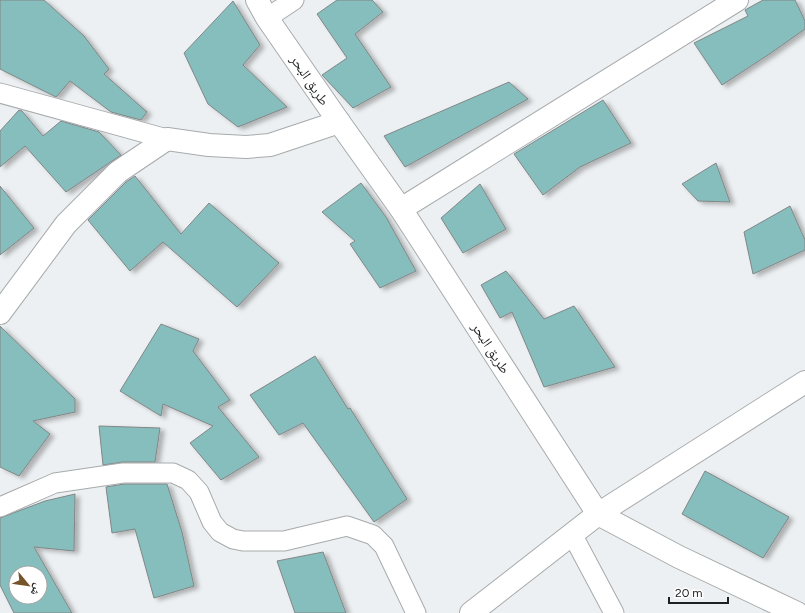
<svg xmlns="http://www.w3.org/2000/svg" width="805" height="613" font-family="Figtree,'Noto Naskh Arabic',sans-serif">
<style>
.building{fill:#86bdbd;stroke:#828686;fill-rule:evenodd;filter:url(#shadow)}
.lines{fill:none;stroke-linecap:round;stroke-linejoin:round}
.minor-casing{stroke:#a7abac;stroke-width:21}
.secondary-casing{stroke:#a7abac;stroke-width:24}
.primary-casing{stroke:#a7abac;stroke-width:24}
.minor{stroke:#fff;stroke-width:19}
.secondary{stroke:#fff;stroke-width:22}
.primary{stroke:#fff;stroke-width:22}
.labels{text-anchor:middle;stroke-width:3.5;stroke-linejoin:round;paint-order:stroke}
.street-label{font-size:14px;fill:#1f2021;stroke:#fff}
</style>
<defs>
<filter id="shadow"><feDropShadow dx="4.5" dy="2.5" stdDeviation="2" flood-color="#0004"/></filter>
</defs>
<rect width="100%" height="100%" fill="#edf0f2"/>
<g class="building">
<polygon points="0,0 44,0 84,36 109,69 104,74 147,112 141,120 111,112 70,81 56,97 0,69"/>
<polygon points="337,0 372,0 383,12 355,34 391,87 353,108 322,75 347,58 317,14"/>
<polygon points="763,0 795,0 805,21 805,29 771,53 722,85 694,43 748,16 745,10"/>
<polygon points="233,1 260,45 243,65 287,107 238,127 208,104 184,53"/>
<polygon points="509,82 528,99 405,167 384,136"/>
<polygon points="603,100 631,143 580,167 543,195 514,154"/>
<polygon points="19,110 22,111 43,136 61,121 99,132 121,155 66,192 25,146 0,167 0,131"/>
<polygon points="716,163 730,202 698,201 682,184"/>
<polygon points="135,176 181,234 209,203 279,263 237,307 163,242 130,271 88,220 126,182"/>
<polygon points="361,183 386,217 416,271 380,288 350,244 355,241 322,212"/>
<polygon points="480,184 506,229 463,253 441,218"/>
<polygon points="0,186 34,228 0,255"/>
<polygon points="790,206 805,240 805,250 753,274 744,232"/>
<polygon points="506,271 544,319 574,306 615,367 544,387 512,312 500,318 481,285"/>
<polygon points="161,324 199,339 193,351 230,400 218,407 259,457 221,480 190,443 213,426 163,404 161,416 120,391"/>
<polygon points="0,326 75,399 75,412 33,421 50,434 19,476 0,467"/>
<polygon points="315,356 348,409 350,408 407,499 374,522 303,423 279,435 250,395"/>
<polygon points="99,426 160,428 155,462 123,462 103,465"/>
<polygon points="705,471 789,517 763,558 682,514"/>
<polygon points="124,484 167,484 182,532 194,586 154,598 135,529 112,533 106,487"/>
<path d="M75 494 74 551 34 547 72 613H14L0 585V518L45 501ZM16 573H40V597H16Z"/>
<polygon points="323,552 346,613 295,613 277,561"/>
</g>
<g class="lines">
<g class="minor-casing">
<g id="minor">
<polyline points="267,18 294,0"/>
<polyline points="0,93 167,139"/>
<polyline points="0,507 55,483 123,473 173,473 188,480 199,492 212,522 220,532 233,539 243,541 284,541 347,526 373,535 384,546 416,613"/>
<polyline points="572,534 614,613"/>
</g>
</g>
<g class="secondary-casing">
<g id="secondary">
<polyline points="401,209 737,0"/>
<polyline points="0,313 66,224 118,172 167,139 209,145 246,147 270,145 339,122"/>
<polyline points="471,613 598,514 805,382"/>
</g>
</g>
<g class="primary-casing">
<polyline id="primary" points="257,0 267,18 339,122 401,209 598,514 679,557 797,613"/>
</g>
<use href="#minor" class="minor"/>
<use href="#secondary" class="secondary"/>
<use href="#primary" class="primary"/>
</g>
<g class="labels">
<g class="street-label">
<text transform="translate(310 80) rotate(56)" y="5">طريق البحر</text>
<text transform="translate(491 348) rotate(57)" y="5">طريق البحر</text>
</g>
</g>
<g transform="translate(28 585) rotate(119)"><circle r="19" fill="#ffffff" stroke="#a5a6a6"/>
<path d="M0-3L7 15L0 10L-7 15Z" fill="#76542b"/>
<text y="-6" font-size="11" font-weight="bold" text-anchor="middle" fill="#1f2021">ش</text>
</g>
<path d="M669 597v6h59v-6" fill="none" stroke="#1f2021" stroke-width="2"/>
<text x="675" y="597" font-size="12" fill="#1f2021" stroke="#ffffff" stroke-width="3" paint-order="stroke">20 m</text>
</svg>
